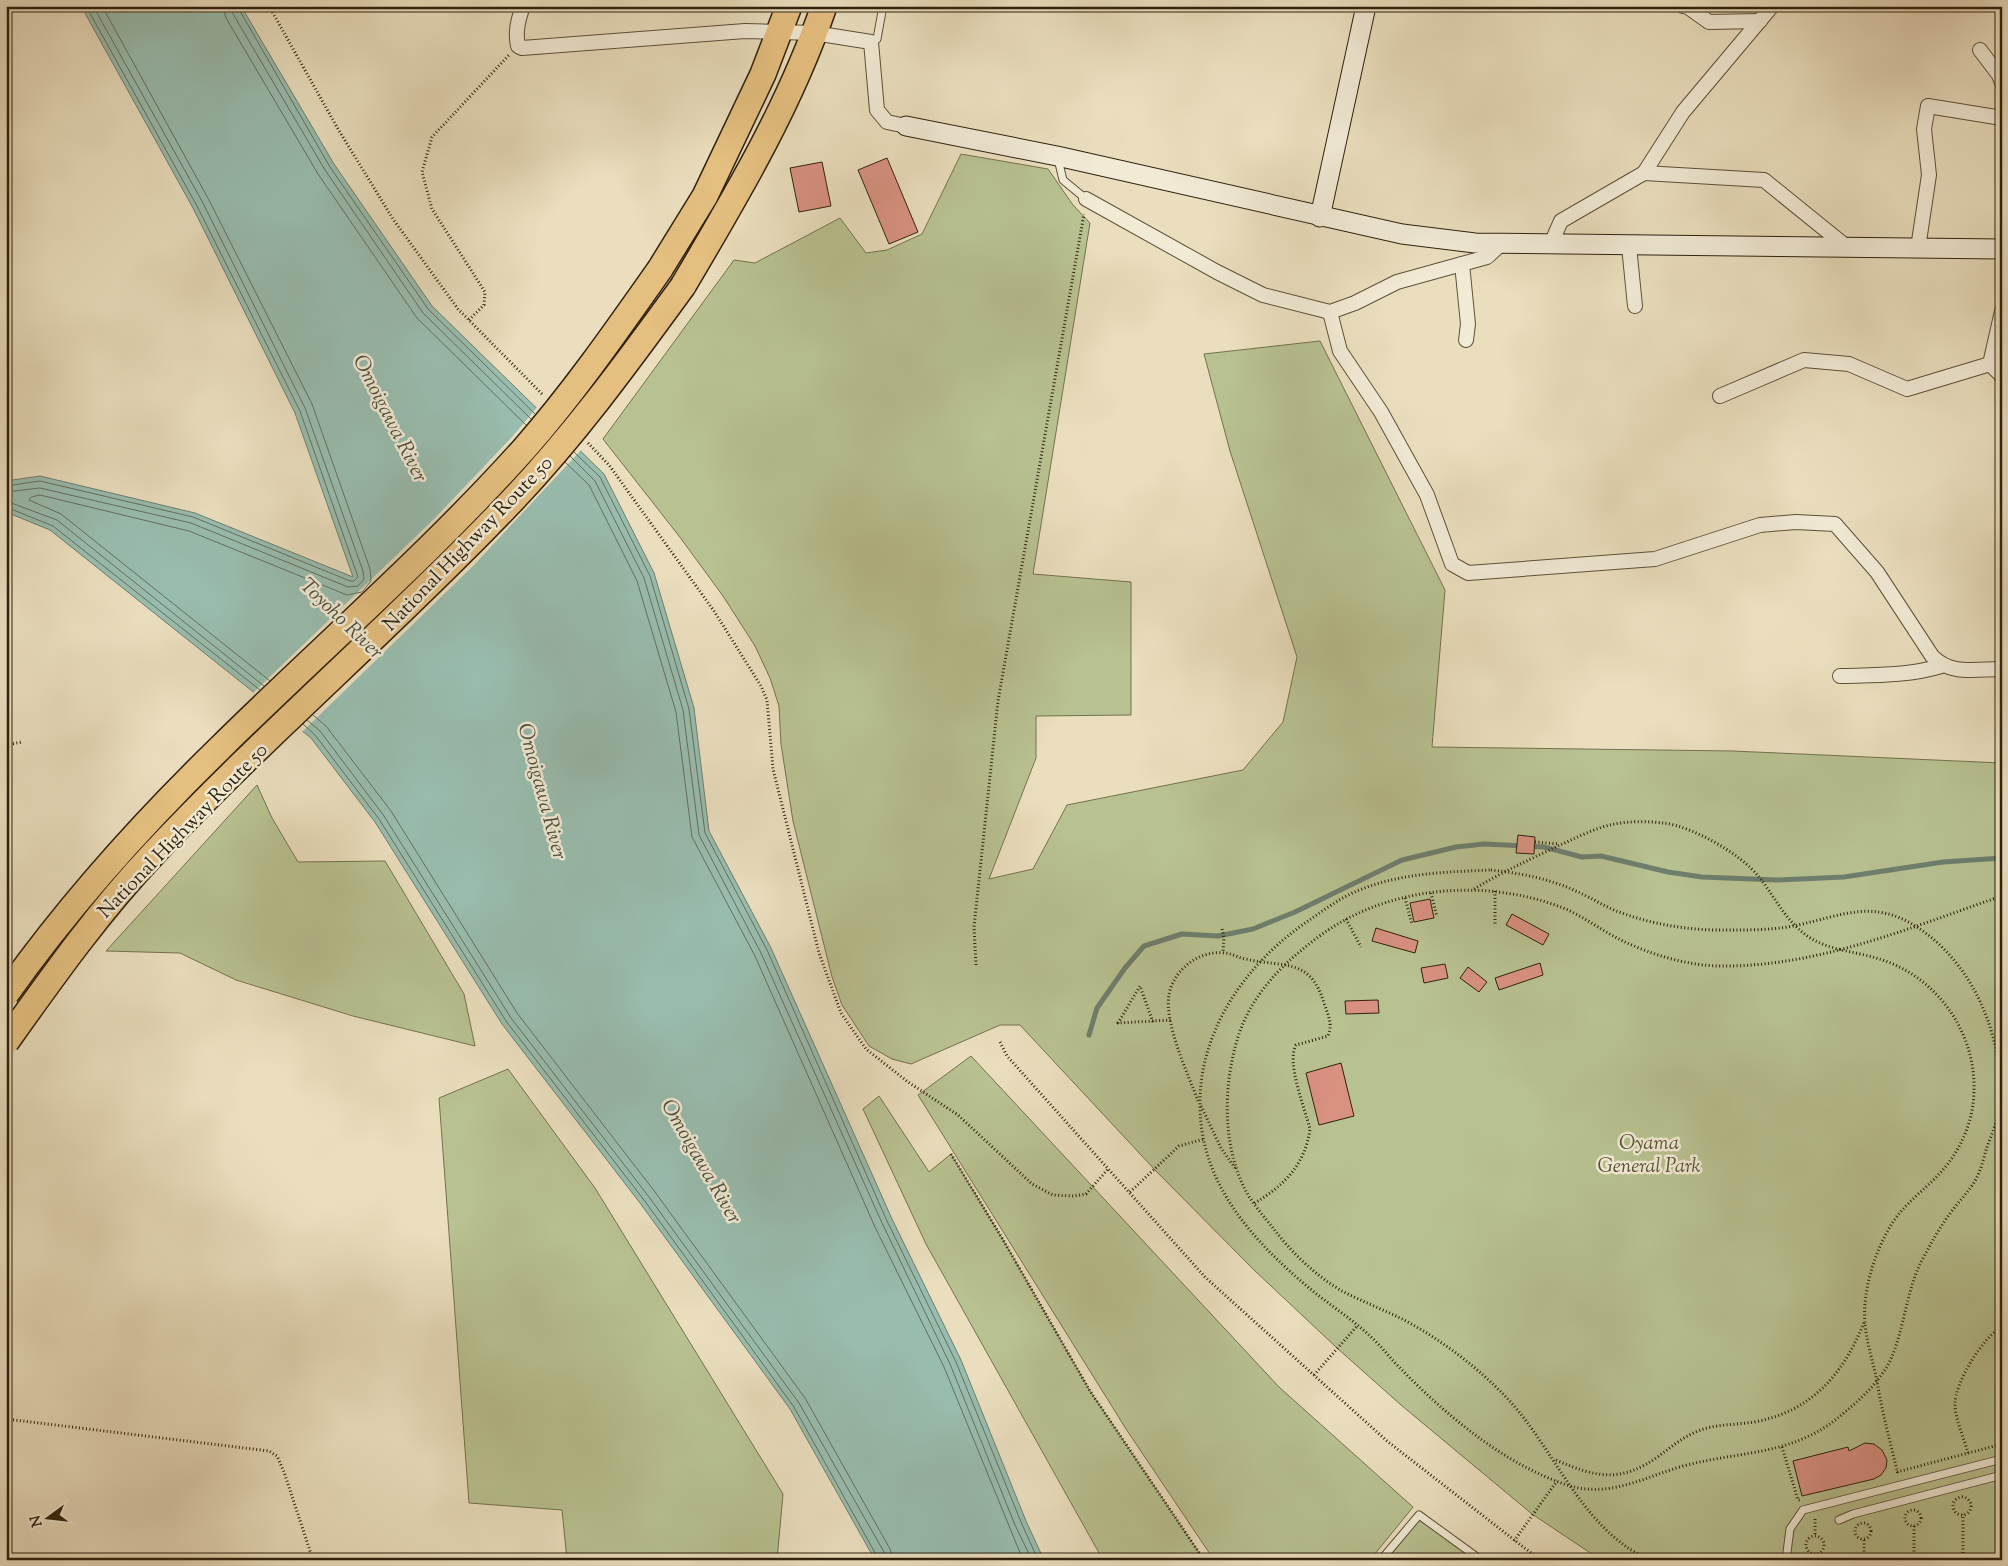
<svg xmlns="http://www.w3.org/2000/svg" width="2008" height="1566" font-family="'Sorts Mill Goudy',serif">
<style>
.green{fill:#b8c190;stroke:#74714e}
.water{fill:#98bcae;stroke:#6e7e6e}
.pier{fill:#eadebe}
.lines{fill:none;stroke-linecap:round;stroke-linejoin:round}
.shore{stroke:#646e5e;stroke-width:1}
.stream{stroke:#6e7e6e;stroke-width:5}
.building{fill:#d99182;stroke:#2f210d}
.lane-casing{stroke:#5e5039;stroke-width:9}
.street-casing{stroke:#5e5039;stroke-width:16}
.secondary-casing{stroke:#2f210d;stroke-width:21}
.highway-casing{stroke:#2f210d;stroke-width:28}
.path{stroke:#2f210d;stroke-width:3;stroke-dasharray:1 2.5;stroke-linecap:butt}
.lane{stroke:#f1ead5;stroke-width:7}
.street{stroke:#f1ead5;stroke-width:14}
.secondary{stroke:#f1ead5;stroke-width:19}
.highway{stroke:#e5bf7f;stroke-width:25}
.highway-bridge-casing{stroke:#2f210d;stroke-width:28;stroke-linecap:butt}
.highway-bridge{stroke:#e5bf7f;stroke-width:25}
.labels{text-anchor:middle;stroke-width:5;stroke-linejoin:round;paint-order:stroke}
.street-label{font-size:20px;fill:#2f210d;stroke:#f1ead5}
.park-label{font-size:20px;font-style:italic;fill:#585134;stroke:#f1ead5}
.water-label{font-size:21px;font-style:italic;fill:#4e503d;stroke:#f1ead5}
</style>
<rect width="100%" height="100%" fill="#eadebe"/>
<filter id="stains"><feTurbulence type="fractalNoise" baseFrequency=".004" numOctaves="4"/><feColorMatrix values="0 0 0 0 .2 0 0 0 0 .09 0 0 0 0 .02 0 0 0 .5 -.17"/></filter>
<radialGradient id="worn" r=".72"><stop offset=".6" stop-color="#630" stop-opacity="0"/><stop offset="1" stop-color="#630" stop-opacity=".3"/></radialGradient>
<g class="green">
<polygon points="961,154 1048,169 1073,205 1090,223 1033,574 1131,582 1131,715 1036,716 1036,758 989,879 1033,869 1067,805 1243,770 1283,722 1297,657 1230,451 1204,354 1320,341 1445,590 1432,747 1733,751 2002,763 2002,1560 1601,1560 1532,1514 1401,1405 1337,1348 1254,1270 1155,1170 1020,1025 1000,1025 911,1064 892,1059 869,1046 842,1005 832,977 793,821 781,744 779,706 770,678 755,646 723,596 679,536 603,439 734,260 755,263 840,218 866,253 887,250 922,234"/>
<polygon points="257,785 272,818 298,862 385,861 464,994 475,1046 353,1016 236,980 180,953 106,951"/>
<polygon points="971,1056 1279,1387 1413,1507 1370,1560 1214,1560 1126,1429 918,1095"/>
<polygon points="508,1069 595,1188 783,1494 777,1560 567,1560 562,1510 469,1503 439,1098"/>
<polygon points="879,1096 929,1172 951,1154 1002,1238 1090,1391 1204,1560 1103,1560 926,1244 863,1109"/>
<polygon points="1419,1515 1481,1560 1381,1560"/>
</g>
<polygon class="water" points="81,6 241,6 334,164 432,306 604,474 654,573 694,708 709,831 771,948 892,1219 961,1360 1026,1521 1044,1560 875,1560 790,1409 640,1203 502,1024 375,822 311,738 50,530 6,512 6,481 40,476 195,513 353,577 295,413 193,208"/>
<polygon class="pier" points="538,406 582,449 474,565 301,733 252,694 434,519 512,437"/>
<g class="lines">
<g class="shore">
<polyline points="102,6 209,200 312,404 370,569 371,581 362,592 347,595 189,531 40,495 31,497 29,500 61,514 270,681"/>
<polyline points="223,6 226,18 318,174 417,318 526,425"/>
<polyline points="231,6 233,14 325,170 423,313 531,419"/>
<polyline points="237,6 330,167 428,309 535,414"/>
<polyline points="574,452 600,477 650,576 689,709 705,833 767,950 887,1221 956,1362 1021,1522 1038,1560"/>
<polyline points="570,456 595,481 644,578 683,710 699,835 761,953 882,1223 950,1364 1015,1525 1032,1560"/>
<polyline points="565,462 589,485 637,581 676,712 692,837 755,956 875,1227 944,1367 1023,1560"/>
<polyline points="6,486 40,481 193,517 350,581 354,581 358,577 300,411 197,206 86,6"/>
<polyline points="6,492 40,488 191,523 348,587 358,586 364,579 363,571 305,408 203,203 93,6"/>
<polyline points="6,501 57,520 264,686"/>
<polyline points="6,507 53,526 260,690"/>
<polyline points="313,715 326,726 391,811 517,1013 655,1192 805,1398 890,1549 893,1560"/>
<polyline points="307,720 320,731 384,816 511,1018 649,1197 799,1403 884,1552 885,1560"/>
<polyline points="303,724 315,735 379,819 506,1021 644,1200 794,1407 879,1560"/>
</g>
<polyline class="stream" points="1089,1035 1097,1008 1125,968 1144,946 1182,934 1218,936 1253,929 1295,912 1402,860 1456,847 1484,844 1544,847 1582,857 1601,856 1668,872 1702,877 1777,880 1844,877 1943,862 2002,858"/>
</g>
<g class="building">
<polygon points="887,158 918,232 889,244 858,170"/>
<polygon points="822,162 831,206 799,212 790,168"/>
<polygon points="1518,835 1535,837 1534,854 1516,853"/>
<polygon points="1430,899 1434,918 1414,922 1410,903"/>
<polygon points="1512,914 1549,934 1543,945 1506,925"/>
<polygon points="1376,928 1418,941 1415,953 1372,941"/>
<polygon points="1540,963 1543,975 1499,990 1495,978"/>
<polygon points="1445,964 1448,978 1424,983 1421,968"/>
<polygon points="1468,967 1487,982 1479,992 1460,978"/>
<polygon points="1378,1000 1379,1013 1346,1014 1345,1001"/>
<polygon points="1341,1063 1354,1116 1319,1125 1306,1073"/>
<polygon points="1865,1443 1874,1444 1882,1450 1887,1460 1886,1468 1881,1475 1874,1479 1802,1496 1793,1461 1848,1447 1849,1451"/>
</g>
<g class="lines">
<g class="lane-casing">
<g id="lane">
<polyline points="871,42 877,39 883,6"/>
<polyline points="1058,159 1063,180 1086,199"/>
<polyline points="1839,1520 1853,1514 2002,1475"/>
<polyline points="1381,1560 1419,1515 1481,1560"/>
<polyline points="1786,1560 1790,1529 1803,1510 2002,1459"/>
</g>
</g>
<g class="street-casing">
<g id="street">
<path d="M523 6C518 20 515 32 518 46L522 48 745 31 814 33 871 42 877 110 887 122 906 126"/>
<polyline points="1683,6 1688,7 1709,22 1760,21"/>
<polyline points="1980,50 1999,75 2002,83"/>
<polyline points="1644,173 1764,180 1848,248"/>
<polyline points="1086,199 1217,272 1263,295 1330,312 1355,303 1397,282 1487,257 1501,244"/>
<polyline points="1550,246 1561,221 1644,173 1683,112 1772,6"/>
<polyline points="1629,246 1635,306"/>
<polyline points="1918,248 1929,175 1924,129 1928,106 2002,118"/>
<polyline points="1462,264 1468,324 1466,340"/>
<polyline points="2002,311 1990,364 2002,376"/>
<path d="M1330 312 1340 351 1381 412 1427 495 1452 564 1468 573 1655 559 1760 525 1796 522 1835 524 1877 572 1932 656C1951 676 1976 669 2002 669"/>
<polyline points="1720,396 1804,360 1849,364 1907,389 1990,364"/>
<path d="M1840 676C1873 675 1909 676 1941 666"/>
</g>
</g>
<g class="secondary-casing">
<g id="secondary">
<polyline points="906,126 1057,156 1402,234 1475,243 2002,249"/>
<polyline points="1320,217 1366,6"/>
</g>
</g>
<g class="highway-casing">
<g id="highway">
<polyline points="660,269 705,196 763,74 789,6"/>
<path d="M683 286C736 196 790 106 824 6"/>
</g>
</g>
<g class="path">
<polyline points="269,6 338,129 393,219 458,309 543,395"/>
<polyline points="469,320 484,305 485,292 432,209 422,172 432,137 509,55"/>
<polyline points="588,443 609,465 714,611 761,686 767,700 773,769 819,953 841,1013 866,1049 908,1082 958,1115 1032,1184 1053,1195 1074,1196 1086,1194 1108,1169"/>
<polyline points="6,745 22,742"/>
<polyline points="1535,842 1559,844"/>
<path d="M1491 870C1520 873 1551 879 1578 892 1592 898 1605 907 1619 912 1654 925 1692 931 1730 930 1752 930 1776 930 1798 925 1844 915 1873 899 1917 927 1976 965 2008 1045 1998 1114 1996 1125 1991 1136 1987 1147 1984 1157 1981 1170 1976 1179 1969 1192 1957 1203 1949 1215 1938 1230 1929 1247 1920 1264 1906 1294 1904 1330 1890 1361 1880 1381 1862 1398 1845 1412 1795 1456 1746 1450 1687 1465 1645 1476 1611 1499 1567 1485 1504 1464 1447 1416 1401 1369 1390 1358 1381 1346 1370 1336 1351 1318 1328 1304 1308 1287 1259 1246 1212 1196 1202 1131 1189 1045 1239 968 1308 921 1324 910 1340 898 1357 891 1399 873 1446 872 1491 870Z"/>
<path d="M1474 889C1502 872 1531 859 1560 845 1576 838 1593 829 1610 825 1626 821 1646 821 1663 823 1692 826 1741 854 1759 877 1775 897 1785 920 1806 935 1826 950 1853 951 1876 958 1934 974 1975 1029 1974 1089 1974 1120 1961 1150 1941 1172 1926 1189 1906 1202 1893 1222 1875 1250 1862 1291 1865 1324 1867 1344 1873 1362 1877 1381 1882 1413 1891 1444 1898 1475"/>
<polyline points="1495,891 1495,925"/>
<polyline points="1431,893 1437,917"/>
<polyline points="1405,898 1412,924"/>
<polyline points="1346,919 1361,947"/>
<polyline points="1222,929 1224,938 1223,952"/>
<polyline points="976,965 974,927 998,701 1084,214"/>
<polyline points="1153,1022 1140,986 1118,1023 1171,1020"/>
<polyline points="1000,1042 1007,1056 1205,1277 1387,1441 1540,1560"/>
<path d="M1198 1101C1188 1074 1164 1023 1169 995 1173 970 1199 950 1224 953 1232 953 1238 958 1246 959 1284 968 1310 957 1324 1003 1328 1015 1333 1024 1328 1036L1296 1045C1286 1062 1305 1109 1310 1129 1305 1165 1284 1186 1253 1204"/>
<polyline points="1201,1106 1221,1148 1235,1168"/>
<polyline points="951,1154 1002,1238 1090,1391 1204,1560"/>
<polyline points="1130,1192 1179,1146 1204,1139"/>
<polyline points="2002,1267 2002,1298"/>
<polyline points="1314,1375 1358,1325"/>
<polyline points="6,1419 269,1451 277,1456 284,1472 313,1560"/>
<polyline points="1782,1447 1798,1500 1800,1500"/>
<path d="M1968 1453C1964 1438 1955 1419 1955 1404 1954 1385 1984 1334 2002 1328"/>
<path d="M1556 1460C1597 1478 1621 1483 1659 1456 1671 1447 1683 1437 1698 1431 1715 1424 1735 1425 1754 1422 1811 1412 1844 1374 1864 1322"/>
<polyline points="1897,1472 2002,1444"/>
<circle cx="1962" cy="1506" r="9"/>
<circle cx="1913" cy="1518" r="8"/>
<polyline points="1815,1519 1815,1536"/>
<circle cx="1863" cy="1531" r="8"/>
<polyline points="1914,1526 1914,1560"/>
<circle cx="1815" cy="1545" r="9"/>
<polyline points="1864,1540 1864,1560"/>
<polyline points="1514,1541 1557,1481"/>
<path d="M1650 1560C1581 1530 1555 1448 1506 1397 1477 1367 1443 1341 1406 1321 1385 1310 1363 1302 1342 1291 1316 1276 1291 1252 1273 1228 1262 1214 1249 1200 1242 1183 1222 1139 1224 1082 1238 1037 1252 993 1284 962 1321 935 1390 885 1489 877 1568 910 1587 919 1604 932 1623 941 1652 955 1689 966 1721 966 1819 967 1911 927 2002 896"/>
<polyline points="1963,1560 1963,1514"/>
</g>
<use href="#lane" class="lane"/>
<use href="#street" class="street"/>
<use href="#secondary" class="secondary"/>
<use href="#highway" class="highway"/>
<g class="highway-bridge-casing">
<g id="highway-bridge">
<path d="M6 994C69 905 141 825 219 749 320 649 429 555 524 449 574 392 617 330 660 269"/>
<path d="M6 1042C53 976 99 911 154 853 266 734 391 627 504 509 571 440 627 363 683 286"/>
</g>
</g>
<use href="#highway-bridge" class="highway-bridge"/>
</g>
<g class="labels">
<g class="street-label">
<text transform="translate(467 543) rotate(-46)" y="7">National Highway Route 50</text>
<text transform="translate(182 830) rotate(-46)" y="7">National Highway Route 50</text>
</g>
<g class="park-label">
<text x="1649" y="1149">Oyama<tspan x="1649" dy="23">General Park</tspan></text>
</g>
<g class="water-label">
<text transform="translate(391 418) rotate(63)" y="7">Omoigawa River</text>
<text transform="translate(342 618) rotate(44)" y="7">Toyoho River</text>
<text transform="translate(543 791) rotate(75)" y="7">Omoigawa River</text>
<text transform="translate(702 1161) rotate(60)" y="7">Omoigawa River</text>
</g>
</g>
<rect width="2008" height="1566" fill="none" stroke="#eadebe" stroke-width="25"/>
<rect x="8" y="8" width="1993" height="1551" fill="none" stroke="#2f210d" stroke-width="2.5"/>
<rect x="12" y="12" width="1983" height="1541" fill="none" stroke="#2f210d"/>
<g transform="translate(48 1518) rotate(255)" stroke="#f1ead5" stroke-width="4" paint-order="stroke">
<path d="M0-4L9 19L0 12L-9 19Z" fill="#2f210d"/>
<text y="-8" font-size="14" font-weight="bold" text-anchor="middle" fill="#2f210d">N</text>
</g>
<rect width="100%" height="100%" filter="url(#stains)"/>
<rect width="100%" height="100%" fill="url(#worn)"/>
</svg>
